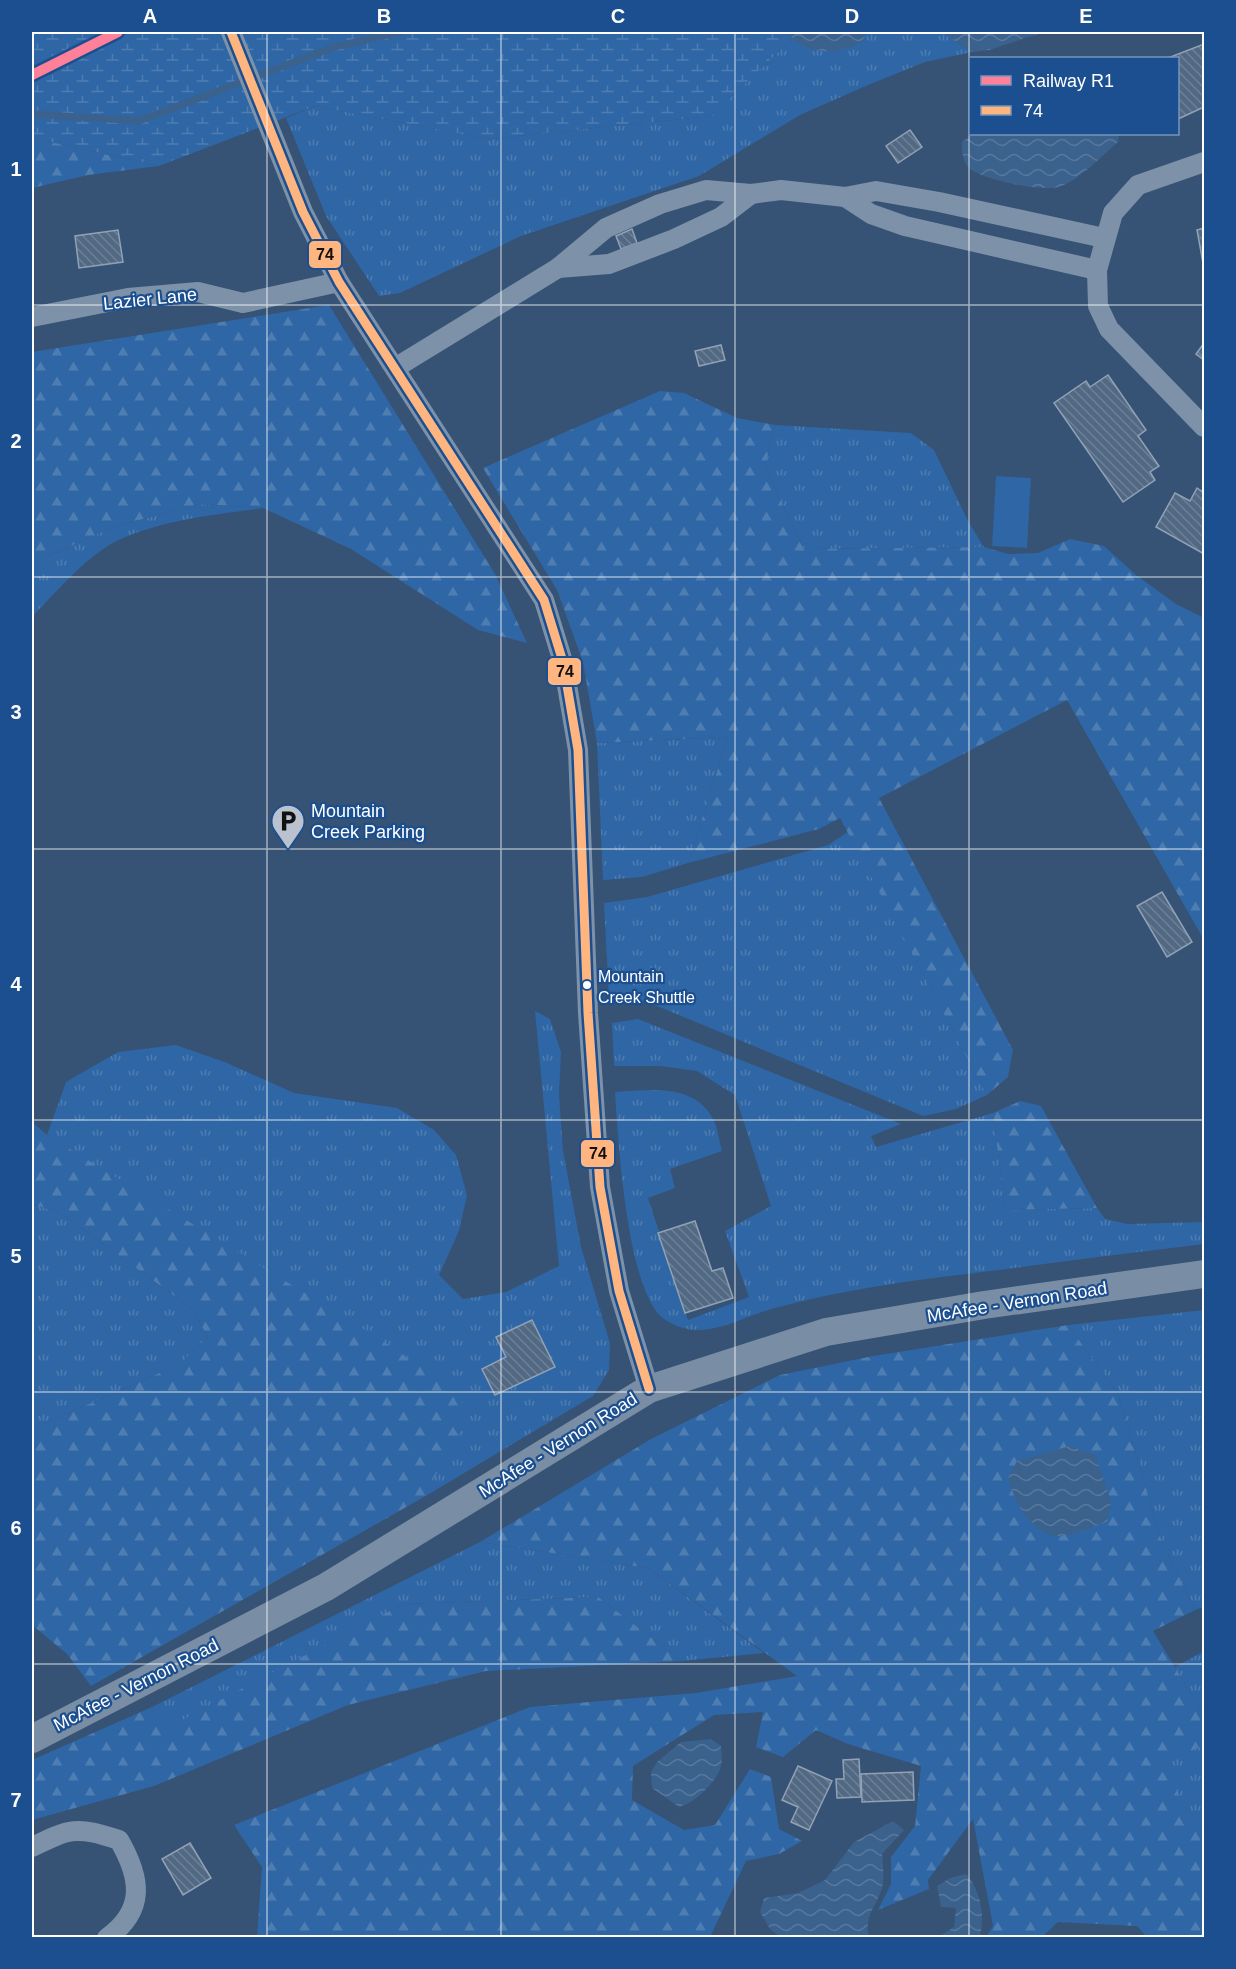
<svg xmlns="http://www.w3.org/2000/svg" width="1236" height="1969" font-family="Arial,sans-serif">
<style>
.grass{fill:url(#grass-tufts)}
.forest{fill:url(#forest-firs)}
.wetland{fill:url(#wetland-marsh)}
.garden{fill:#2f66a5}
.water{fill:url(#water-waves)}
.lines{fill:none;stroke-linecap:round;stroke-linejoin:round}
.stream{stroke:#3b618d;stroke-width:7}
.building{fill:url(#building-back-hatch);stroke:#92a2b6;stroke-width:1.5}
.minor{stroke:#7d92a8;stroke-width:20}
.secondary{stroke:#798da4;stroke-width:28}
.bus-1-casing{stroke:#1b4f8f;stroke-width:14}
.bus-1{stroke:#ffb580;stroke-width:9}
.rail-1-casing{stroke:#1b4f8f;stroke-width:15}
.rail-1{stroke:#ff8098;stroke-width:10}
.grid{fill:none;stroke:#fff;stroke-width:1.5;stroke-opacity:0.55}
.bus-dot{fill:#fff;stroke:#1b4f8f;stroke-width:2}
.labels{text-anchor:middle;stroke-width:4.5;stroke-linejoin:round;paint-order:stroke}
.bus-label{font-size:16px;fill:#fff;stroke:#1b4f8f;text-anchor:start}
.street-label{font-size:18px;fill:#fff;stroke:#1b4f8f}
.poi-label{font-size:18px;fill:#fff;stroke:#1b4f8f;text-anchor:start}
.line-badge{stroke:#1b4f8f;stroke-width:2}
.pale-badge-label{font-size:16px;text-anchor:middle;font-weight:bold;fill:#111}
.neatline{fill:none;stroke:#fff;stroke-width:2}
.grid-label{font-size:20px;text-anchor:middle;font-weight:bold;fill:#fff}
</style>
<defs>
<pattern id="grass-tufts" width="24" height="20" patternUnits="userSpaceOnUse" patternTransform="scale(1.5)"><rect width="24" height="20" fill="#2f66a5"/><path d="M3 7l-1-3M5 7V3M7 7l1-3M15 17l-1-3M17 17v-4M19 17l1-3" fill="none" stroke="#4e7db2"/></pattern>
<pattern id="forest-firs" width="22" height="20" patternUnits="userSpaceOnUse" patternTransform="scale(1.5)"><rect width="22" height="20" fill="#2f66a5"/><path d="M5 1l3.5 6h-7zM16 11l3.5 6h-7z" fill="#4e7db2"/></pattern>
<pattern id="wetland-marsh" width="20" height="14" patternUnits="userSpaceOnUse" patternTransform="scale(1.5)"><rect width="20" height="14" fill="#2f66a5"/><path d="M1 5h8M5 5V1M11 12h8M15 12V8" fill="none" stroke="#4e7db2"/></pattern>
<pattern id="water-waves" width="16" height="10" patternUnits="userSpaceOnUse" patternTransform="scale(1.5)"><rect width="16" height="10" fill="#3b618d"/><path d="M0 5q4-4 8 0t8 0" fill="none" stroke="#58799e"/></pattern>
<pattern id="building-back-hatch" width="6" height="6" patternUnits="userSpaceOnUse" patternTransform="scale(1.5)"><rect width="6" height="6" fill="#526984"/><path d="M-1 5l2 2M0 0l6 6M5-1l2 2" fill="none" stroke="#6c8096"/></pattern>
</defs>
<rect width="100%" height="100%" fill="#365274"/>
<g class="grass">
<polygon points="787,32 941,32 972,52 925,62 868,85 800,115 699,176 521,236 400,293 379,296 326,216 286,118 315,106 489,139 711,116 792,39"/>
<polygon points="775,425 911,433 934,450 968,521 984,547 804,549 765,467"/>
<path d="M199 504 263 508C215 515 166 519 121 539 90 552 55 593 32 617V563L113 527Z"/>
<polygon points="728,737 688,863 642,877 603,880 597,743"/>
<polygon points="848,832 987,1095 956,1109 923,1116 645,1001 609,999 604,903 647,897 828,845"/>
<polygon points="535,1011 550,1019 561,1052 559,1095 563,1151 581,1247 610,1343 609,1370 593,1396 424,1497 460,1428 47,1135 66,1082 118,1052 176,1045 227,1063 294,1093 397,1108 434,1130 456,1155 467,1195 459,1231 439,1275 463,1299 506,1292 559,1266"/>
<path d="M638 1019 901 1124 871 1136 876 1147 993 1113 1005 1210 1097 1208 1105 1219 1128 1224 1204 1222V1244C1128 1253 1052 1263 975 1273 907 1281 841 1290 775 1308 737 1318 702 1345 664 1319 627 1293 618 1138 615 1092 650 1090 694 1083 713 1119 718 1128 719 1141 722 1151L670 1169 675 1188 648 1198 688 1320 749 1297 725 1231 771 1206 735 1095 697 1071 660 1066H614L612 1023Z"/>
<polygon points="32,1204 59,1212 191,1308 208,1337 180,1364 32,1429"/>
<polygon points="1204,1310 1204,1607 1195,1610 1161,1539 1118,1394 1068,1325"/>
<polygon points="480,1542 648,1568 764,1653 682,1661 598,1597 403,1604 165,1730 152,1707"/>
<polygon points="1204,1651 1204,1715 1175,1667"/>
<polygon points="1204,1745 1204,1833 1159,1766"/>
</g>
<g class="forest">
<polygon points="32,138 159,166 88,175 32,188"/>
<polygon points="329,305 495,574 527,643 478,630 351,549 263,508 199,504 113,527 32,563 32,352"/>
<polygon points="660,391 684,393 737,418 775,425 765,467 804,549 984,547 1008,554 1038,553 1070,539 1104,546 1136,575 1176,604 1204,618 1204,940 1067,700 879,798 1013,1050 1008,1077 987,1095 840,818 819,829 688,863 728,737 597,743 583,662 557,590 483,468"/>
<polygon points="1020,1101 1041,1106 1097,1208 1005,1210 993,1113"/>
<polygon points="32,1122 47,1135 375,1336 462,1395 461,1428 424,1497 91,1686 67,1654 32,1625 32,1429 180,1364 208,1337 191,1308 59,1212 32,1204"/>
<polygon points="1068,1325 1118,1394 1161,1539 1195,1610 1153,1631 1204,1715 1204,1745 1160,1766 1204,1833 1204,1937 1147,1937 1137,1926 1058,1922 1042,1937 986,1937 993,1926 973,1819 928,1880 929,1889 878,1910 891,1884 891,1857 915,1826 921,1766 848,1744 816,1730 783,1757 756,1747 763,1712 714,1715 633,1766 632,1800 684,1830 715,1825 750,1769 771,1777 779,1829 802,1841 779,1854 746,1861 710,1937 257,1937 262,1867 234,1825 530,1707 696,1693 797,1676 648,1568 480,1542 651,1439 780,1375 873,1356"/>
<polygon points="598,1597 682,1661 486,1671 348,1705 154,1786 32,1820 32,1760 152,1707 165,1729 403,1604"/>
</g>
<polygon class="wetland" points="32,32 787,32 792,39 711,116 489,139 315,106 159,166 32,138"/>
<polygon class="garden" points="996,476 1031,478 1027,548 992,546"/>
<g class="water">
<path d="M787 32H865L864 40C843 56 803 56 787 32Z"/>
<polygon points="941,32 1044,32 989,50 972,52"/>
<path d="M973 134H1119L1118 142C1104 154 1077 182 1059 187 1043 192 982 180 969 168 962 161 962 151 962 142Z"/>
<path d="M1070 1446 1095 1455 1111 1501 1107 1522C1093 1526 1077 1534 1062 1536 1033 1538 1014 1501 1008 1478L1017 1461Z"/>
<path d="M711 1739 721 1746C722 1755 723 1765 718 1774 711 1786 693 1804 679 1807L652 1788 651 1772 657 1762 681 1742Z"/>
<path d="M893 1821 904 1830 882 1854C883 1863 884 1874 883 1883 880 1904 863 1913 869 1937H780L770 1929 760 1912 764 1898 798 1893 825 1880 854 1842Z"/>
<path d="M966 1874C981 1891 985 1915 980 1936L938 1937 954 1927 956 1908 941 1907 937 1886 950 1878Z"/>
</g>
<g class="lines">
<polyline class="stream" points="32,114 139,121 334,47 401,32"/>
</g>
<g class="building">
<polygon points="1204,44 1204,107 1178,119 1178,58 1168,58"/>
<polygon points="910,130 922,147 898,163 886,146"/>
<polygon points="1204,228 1204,263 1203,263 1197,230"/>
<polygon points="632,229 637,243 621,249 616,236"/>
<polygon points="118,230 123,262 79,268 75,236"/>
<polygon points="1204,343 1204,360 1196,354"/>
<polygon points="721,345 725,360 699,366 695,351"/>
<polygon points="1108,375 1146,430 1138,436 1159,466 1150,472 1155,480 1123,502 1054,403 1086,381 1090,387"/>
<polygon points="1197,488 1204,493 1204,554 1156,527 1175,493 1190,501"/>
<polygon points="1162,892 1192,942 1167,957 1137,906"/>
<polygon points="695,1221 712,1271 723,1268 733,1298 685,1313 658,1233"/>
<polygon points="532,1320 555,1367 495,1395 482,1369 506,1357 496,1337"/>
<polygon points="859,1759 861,1797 837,1798 836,1779 844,1779 843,1760"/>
<polygon points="798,1766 832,1781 809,1830 791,1822 798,1807 782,1800"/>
<polygon points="913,1772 914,1800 862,1802 861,1774"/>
<polygon points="190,1843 211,1878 183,1895 162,1859"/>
</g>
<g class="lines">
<g class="minor">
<polyline points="231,32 303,212 339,282 544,600 563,662 578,750 588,1013 600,1187 619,1291 649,1389"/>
<polyline points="1204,162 1138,185 1113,213 1097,270 1098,306 1109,329 1204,427"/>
<polyline points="845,197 871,214 905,226 1097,270"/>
<polyline points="558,268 609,264 674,239 721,217 751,194"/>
<polyline points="32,317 128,298 198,292 243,303 339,282"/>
<polyline points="395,368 558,268 606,228 660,204 706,190 751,194 781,190 845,197 876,191 939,202 1104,238"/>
<path d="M32 1847C71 1828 76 1826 119 1840 141 1878 146 1910 107 1938"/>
</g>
<polyline class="secondary" points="32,1739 326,1587 649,1389 826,1332 984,1305 1204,1274"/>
<g class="bus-1-casing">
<polyline id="bus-1" points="231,32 303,212 339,282 544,600 563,662 578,750 588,1013 600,1187 619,1291 649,1389"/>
</g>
<use href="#bus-1" class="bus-1"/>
<g class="rail-1-casing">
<polyline id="rail-1" points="32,75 118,32"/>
</g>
<use href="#rail-1" class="rail-1"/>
</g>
<path class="grid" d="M267 32V1938M501 32V1938M735 32V1938M969 32V1938M32 305H1204M32 577H1204M32 849H1204M32 1120H1204M32 1392H1204M32 1664H1204"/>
<defs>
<g id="parking-pin" transform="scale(1.725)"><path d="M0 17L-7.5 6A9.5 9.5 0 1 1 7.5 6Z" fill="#b9c2ce" stroke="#1b4f8f"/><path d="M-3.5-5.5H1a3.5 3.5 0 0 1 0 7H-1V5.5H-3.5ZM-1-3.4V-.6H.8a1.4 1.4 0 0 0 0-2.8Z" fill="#111"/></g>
</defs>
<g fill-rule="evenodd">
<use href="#parking-pin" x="288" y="821"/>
</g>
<circle class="bus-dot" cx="587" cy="985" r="5"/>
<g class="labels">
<g class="bus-label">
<text x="598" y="982">Mountain<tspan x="598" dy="21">Creek Shuttle</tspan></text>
</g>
<g class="street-label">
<text transform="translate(150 299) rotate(-6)" y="6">Lazier Lane</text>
<text transform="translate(1017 1302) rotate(-9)" y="6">McAfee - Vernon Road</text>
<text transform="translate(558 1445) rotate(-32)" y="6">McAfee - Vernon Road</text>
<text transform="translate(136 1685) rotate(-27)" y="6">McAfee - Vernon Road</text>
</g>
<g class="poi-label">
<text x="311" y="817">Mountain<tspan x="311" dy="21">Creek Parking</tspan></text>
</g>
</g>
<g class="line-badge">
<rect x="308" y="240" width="34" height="29" rx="6" fill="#ffb580"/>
<rect x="547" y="657" width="35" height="29" rx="6" fill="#ffb580"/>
<rect x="580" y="1139" width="35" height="29" rx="6" fill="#ffb580"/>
</g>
<g class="pale-badge-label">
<text x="325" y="260">74</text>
<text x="565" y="677">74</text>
<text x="598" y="1159">74</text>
</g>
<rect width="1236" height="1969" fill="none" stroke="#1b4f8f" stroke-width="66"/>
<rect x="969" y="57" width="210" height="78" fill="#1b4f8f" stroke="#7695bc" stroke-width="1.5"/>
<rect x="981" y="76" width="30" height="9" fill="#ff8098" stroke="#7695bc" stroke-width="1.5"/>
<text x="1023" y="87" font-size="18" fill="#ffffff">Railway R1</text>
<rect x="981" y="106" width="30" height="9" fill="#ffb580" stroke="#7695bc" stroke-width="1.5"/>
<text x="1023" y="117" font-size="18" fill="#ffffff">74</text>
<rect x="33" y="33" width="1170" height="1903" class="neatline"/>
<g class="grid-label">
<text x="150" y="23">A</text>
<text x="384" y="23">B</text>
<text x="618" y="23">C</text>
<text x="852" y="23">D</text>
<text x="1086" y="23">E</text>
<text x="16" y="176">1</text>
<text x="16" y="448">2</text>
<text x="16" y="719">3</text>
<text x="16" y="991">4</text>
<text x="16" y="1263">5</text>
<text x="16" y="1535">6</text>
<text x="16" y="1807">7</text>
</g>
</svg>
